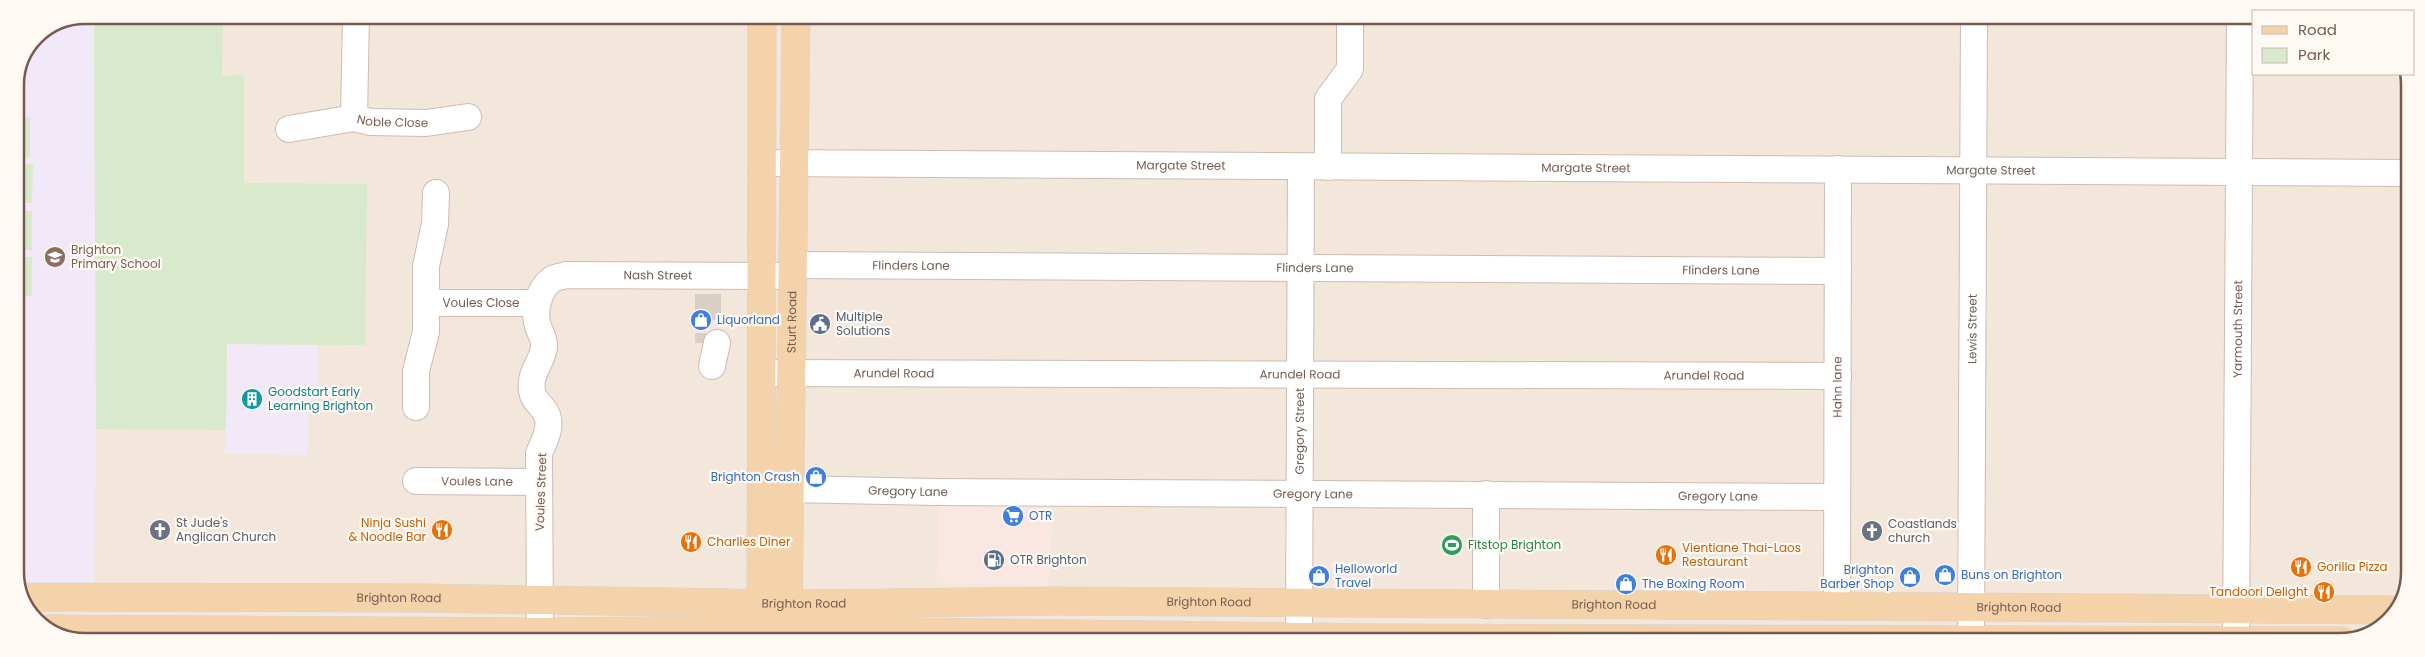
<svg xmlns="http://www.w3.org/2000/svg" width="2425" height="657" font-family="Poppins,sans-serif">
<style>
.residential{fill:#f3e6db}
.commercial{fill:#fbe7e1}
.education{fill:#f1e9f8}
.green{fill:#d9e9cb}
.lines{fill:none;stroke-linecap:round;stroke-linejoin:round}
.minor-tunnel{stroke:#dacec5;stroke-width:26;stroke-dasharray:26 13;stroke-linecap:butt}
.minor-casing{stroke:#cebcb2;stroke-width:28}
.major-casing{stroke:#d9d1ce;stroke-width:29}
.minor{stroke:#fff;stroke-width:26}
.major{stroke:#f5d3aa;stroke-width:28}
.labels{text-anchor:middle;stroke-width:4.5;stroke-linejoin:round;paint-order:stroke}
.street-label{font-size:12px;fill:#765b50;stroke:#fef9f3}
.education-label{font-size:12px;fill:#785e54;stroke:#fef9f3;text-anchor:start}
.service-label{font-size:12px;fill:#4e5e75;stroke:#fef9f3;text-anchor:start}
.shop-label{font-size:12px;fill:#366cbe;stroke:#fef9f3;text-anchor:start}
.culture-label{font-size:12px;fill:#0d838f;stroke:#fef9f3;text-anchor:start}
.worship-label{font-size:12px;fill:#5b616d;stroke:#fef9f3;text-anchor:start}
.food-label{font-size:12px;fill:#c56008;stroke:#fef9f3;text-anchor:start}
.leisure-label{font-size:12px;fill:#27864d;stroke:#fef9f3;text-anchor:start}
.rim{fill:none;stroke:#765b50;stroke-width:2.5}
</style>
<rect width="100%" height="100%" fill="#fcf4ec"/>
<polygon class="residential" points="85,15 2254,17 2254,74 2407,74 2410,80 2408,590 2383,627 2341,642 53,631 32,618 15,577 15,84 36,35"/>
<polygon class="commercial" points="939,496 1052,498 1049,586 937,583"/>
<g class="education">
<polygon points="85,15 94,15 96,429 94,588 19,587 15,577 15,84 36,35"/>
<polygon points="227,344 318,345 317,410 308,410 307,455 225,454"/>
</g>
<g class="green">
<polygon points="94,15 223,15 222,76 244,75 244,183 367,184 365,345 227,344 226,430 96,429"/>
<rect x="15" y="117" width="15" height="40"/>
<polygon points="15,164 33,164 32,203 15,203"/>
<rect x="15" y="211" width="17" height="39"/>
<rect x="15" y="257" width="17" height="39"/>
</g>
<g class="lines">
<polyline class="minor-tunnel" points="708,294 708,343"/>
<g class="minor-casing">
<g id="minor">
<polyline points="354,118 356,15"/>
<path id="s1" d="M289 129 354 118 371 122 426 123 468 117"/>
<path id="s2" d="M762 163 2409 173"/>
<polyline points="1328,167 1328,99 1350,69 1350,16"/>
<path id="s3" d="M793 265 1838 271"/>
<path id="s4" d="M426 303H537"/>
<polyline points="712,366 717,343"/>
<path id="s5" d="M762 373 1838 376"/>
<polyline points="416,407 416,371 426,332 426,266 435,224 436,193"/>
<path id="s6" d="M416 481 539 482"/>
<path id="s7" d="M789 489 936 492 1837 497"/>
<polyline points="1486,605 1486,494"/>
<path id="s8" d="M1837 606 1838 169"/>
<path id="s9" d="M540 632 539 453C545 440 554 423 544 410 539 403 533 399 532 391 529 373 542 363 544 347 545 339 540 333 538 326 533 312 539 289 551 280 554 277 561 277 566 275L792 276"/>
<path id="s10" d="M1299 636 1301 167"/>
<path id="s11" d="M1971 640 1974 17"/>
<path id="s12" d="M2236 641 2240 17"/>
</g>
</g>
<g class="major-casing">
<g id="major">
<path id="s13" d="M23 597 419 598 796 604 1056 601 2395 610"/>
<path id="s14" d="M788 621 796 16"/>
<polyline points="761,623 762,16"/>
<polyline points="49,629 540,632 761,630 1381,638 2342,641"/>
</g>
</g>
<use href="#minor" class="minor"/>
<use href="#major" class="major"/>
</g>
<defs>
<g id="school-disc" transform="scale(1.125)"><circle r="9.5" fill="#8d6e63" stroke="#fef9f3"/><path d="M0-5L7-2L0 1L-7-2ZM-4 1L0 2.5L4 1V4Q0 6-4 4Z" fill="#fff"/></g>
<g id="shop-disc" transform="scale(1.125)"><circle r="9.5" fill="#3f7fe0" stroke="#fef9f3"/><path d="M-5-2.5h2.3a2.7 3.5 0 0 1 5.4 0H5L5.5 6h-11ZM-1.5-2.5h3a1.5 2.3 0 0 0-3 0Z" fill="#fff"/></g>
<g id="civic-disc" transform="scale(1.125)"><circle r="9.5" fill="#5c6f8a" stroke="#fef9f3"/><path d="M-.6-6.5H3V-4.5H.6V-3L4-1V1h2V6H-6V1h2V-1L-.6-3ZM-1.2 2.5V6h2.4V2.5Z" fill="#fff"/></g>
<g id="building-disc" transform="scale(1.125)"><circle r="9.5" fill="#0f9aa8" stroke="#fef9f3"/><path d="M-4-6H4V6H1V3H-1V6H-4ZM-2.5-4.3h1.7v1.8h-1.7ZM.8-4.3h1.7v1.8H.8ZM-2.5-1h1.7V.8h-1.7ZM.8-1h1.7V.8H.8Z" fill="#fff"/></g>
<g id="supermarket-disc" transform="scale(1.125)"><circle r="9.5" fill="#3f7fe0" stroke="#fef9f3"/><path d="M-6-5.5h2.5l.6 2H6L4.5 2H-2.5L-4.4-4H-6ZM-1.5 3.2a1.3 1.3 0 1 0 .1 0ZM3 3.2a1.3 1.3 0 1 0 .1 0Z" fill="#fff"/></g>
<g id="church-disc" transform="scale(1.125)"><circle r="9.5" fill="#6b7280" stroke="#fef9f3"/><path d="M-1.2-6h2.4v3.5h3.3v2.4h-3.3V6h-2.4V-.1h-3.3v-2.4h3.3Z" fill="#fff"/></g>
<g id="restaurant-disc" transform="scale(1.125)"><circle r="9.5" fill="#e8710a" stroke="#fef9f3"/><path d="M-5-6h1v4h1v-4h1v4h1v-4h1v5L-1.5 .5V6h-2V.5L-5-1ZM5-6V6H3V1.5H1.5Q1.5-4 5-6Z" fill="#fff"/></g>
<g id="stadium-disc" transform="scale(1.125)"><circle r="9.5" fill="#2e9e5b" stroke="#fef9f3"/><path d="M0-5a6.5 5 0 1 0 0 10a6.5 5 0 1 0 0-10ZM-3.5-1.8h7v3.6h-7Z" fill="#fff"/></g>
<g id="fuel-disc" transform="scale(1.125)"><circle r="9.5" fill="#5c6f8a" stroke="#fef9f3"/><path d="M-5.5-6h7V0h2V4h1.3V-2.5L3-4.5l.8-.8L6-3V5H2.5V1h-1V6h-7ZM-4.2-4.7v3.2H.2V-4.7Z" fill="#fff"/></g>
</defs>
<g fill-rule="evenodd">
<use href="#school-disc" x="55" y="257"/>
<use href="#shop-disc" x="701" y="320"/>
<use href="#civic-disc" x="820" y="324"/>
<use href="#building-disc" x="252" y="399"/>
<use href="#shop-disc" x="816" y="477"/>
<use href="#supermarket-disc" x="1013" y="516"/>
<use href="#church-disc" x="160" y="530"/>
<use href="#restaurant-disc" x="442" y="530"/>
<use href="#church-disc" x="1872" y="531"/>
<use href="#restaurant-disc" x="691" y="542"/>
<use href="#stadium-disc" x="1452" y="545"/>
<use href="#restaurant-disc" x="1666" y="555"/>
<use href="#fuel-disc" x="994" y="560"/>
<use href="#restaurant-disc" x="2301" y="567"/>
<use href="#shop-disc" x="1945" y="575"/>
<use href="#shop-disc" x="1319" y="576"/>
<use href="#shop-disc" x="1910" y="577"/>
<use href="#shop-disc" x="1626" y="584"/>
<use href="#restaurant-disc" x="2324" y="592"/>
</g>
<g class="labels">
<g class="street-label">
<text dy="4" stroke="none"><textPath href="#s1" startOffset="105">Noble Close</textPath></text>
<text dy="4" stroke="none"><textPath href="#s2" startOffset="419">Margate Street</textPath></text>
<text dy="4" stroke="none"><textPath href="#s2" startOffset="824">Margate Street</textPath></text>
<text dy="4" stroke="none"><textPath href="#s2" startOffset="1229">Margate Street</textPath></text>
<text dy="4" stroke="none"><textPath href="#s3" startOffset="118">Flinders Lane</textPath></text>
<text dy="4" stroke="none"><textPath href="#s3" startOffset="522">Flinders Lane</textPath></text>
<text dy="4" stroke="none"><textPath href="#s3" startOffset="928">Flinders Lane</textPath></text>
<text dy="4" stroke="none"><textPath href="#s9" startOffset="474">Nash Street</textPath></text>
<text dy="4" stroke="none"><textPath href="#s4" startOffset="55">Voules Close</textPath></text>
<text dy="4" stroke="none"><textPath href="#s14" startOffset="299">Sturt Road</textPath></text>
<text dy="4" stroke="none"><textPath href="#s11" startOffset="311">Lewis Street</textPath></text>
<text dy="4" stroke="none"><textPath href="#s12" startOffset="312">Yarmouth Street</textPath></text>
<text dy="4" stroke="none"><textPath href="#s5" startOffset="132">Arundel Road</textPath></text>
<text dy="4" stroke="none"><textPath href="#s5" startOffset="538">Arundel Road</textPath></text>
<text dy="4" stroke="none"><textPath href="#s5" startOffset="942">Arundel Road</textPath></text>
<text dy="4" stroke="none"><textPath href="#s8" startOffset="219">Hahn lane</textPath></text>
<text dy="4" stroke="none"><textPath href="#s10" startOffset="205">Gregory Street</textPath></text>
<text dy="4" stroke="none"><textPath href="#s6" startOffset="61">Voules Lane</textPath></text>
<text dy="4" stroke="none"><textPath href="#s7" startOffset="119">Gregory Lane</textPath></text>
<text transform="translate(541 492) rotate(-88)" y="4">Voules Street</text>
<text dy="4" stroke="none"><textPath href="#s7" startOffset="524">Gregory Lane</textPath></text>
<text dy="4" stroke="none"><textPath href="#s7" startOffset="929">Gregory Lane</textPath></text>
<text dy="4" stroke="none"><textPath href="#s13" startOffset="376">Brighton Road</textPath></text>
<text dy="4" stroke="none"><textPath href="#s13" startOffset="1186">Brighton Road</textPath></text>
<text dy="4" stroke="none"><textPath href="#s13" startOffset="781">Brighton Road</textPath></text>
<text dy="4" stroke="none"><textPath href="#s13" startOffset="1591">Brighton Road</textPath></text>
<text dy="4" stroke="none"><textPath href="#s13" startOffset="1996">Brighton Road</textPath></text>
</g>
<g class="education-label">
<text x="71" y="254">Brighton<tspan x="71" dy="14">Primary School</tspan></text>
</g>
<g class="service-label">
<text x="836" y="321">Multiple<tspan x="836" dy="14">Solutions</tspan></text>
<text x="1010" y="564">OTR Brighton</text>
</g>
<g class="shop-label">
<text x="717" y="324">Liquorland</text>
<text x="800" y="481" text-anchor="end">Brighton Crash</text>
<text x="1029" y="520">OTR</text>
<text x="1335" y="573">Helloworld<tspan x="1335" dy="14">Travel</tspan></text>
<text x="1894" y="574" text-anchor="end">Brighton<tspan x="1894" dy="14">Barber Shop</tspan></text>
<text x="1961" y="579">Buns on Brighton</text>
<text x="1642" y="588">The Boxing Room</text>
</g>
<g class="culture-label">
<text x="268" y="396">Goodstart Early<tspan x="268" dy="14">Learning Brighton</tspan></text>
</g>
<g class="worship-label">
<text x="176" y="527">St Jude's<tspan x="176" dy="14">Anglican Church</tspan></text>
<text x="1888" y="528">Coastlands<tspan x="1888" dy="14">church</tspan></text>
</g>
<g class="food-label">
<text x="426" y="527" text-anchor="end">Ninja Sushi<tspan x="426" dy="14">&amp; Noodle Bar</tspan></text>
<text x="707" y="546">Charlies Diner</text>
<text x="1682" y="552">Vientiane Thai-Laos<tspan x="1682" dy="14">Restaurant</tspan></text>
<text x="2317" y="571">Gorilla Pizza</text>
<text x="2308" y="596" text-anchor="end">Tandoori Delight</text>
</g>
<g class="leisure-label">
<text x="1468" y="549">Fitstop Brighton</text>
</g>
</g>
<path d="M0 0H2425V657H0ZM85 24H2340A61 61 0 0 1 2401 85V572A61 61 0 0 1 2340 633H85A61 61 0 0 1 24 572V85A61 61 0 0 1 85 24Z" fill="#fef9f3" fill-rule="evenodd"/>
<path class="rim" d="M85 24H2340A61 61 0 0 1 2401 85V572A61 61 0 0 1 2340 633H85A61 61 0 0 1 24 572V85A61 61 0 0 1 85 24Z"/>
<rect x="2252" y="10" width="162" height="65" fill="#fef9f3" stroke="#c8bab2"/>
<rect x="2262" y="26" width="25" height="8" fill="#f5d3aa" stroke="#c8bab2"/>
<text x="2298" y="35" font-size="15" fill="#765b50">Road</text>
<rect x="2262" y="48" width="25" height="15" fill="#d9e9cb" stroke="#c8bab2"/>
<text x="2298" y="60" font-size="15" fill="#765b50">Park</text>
</svg>
